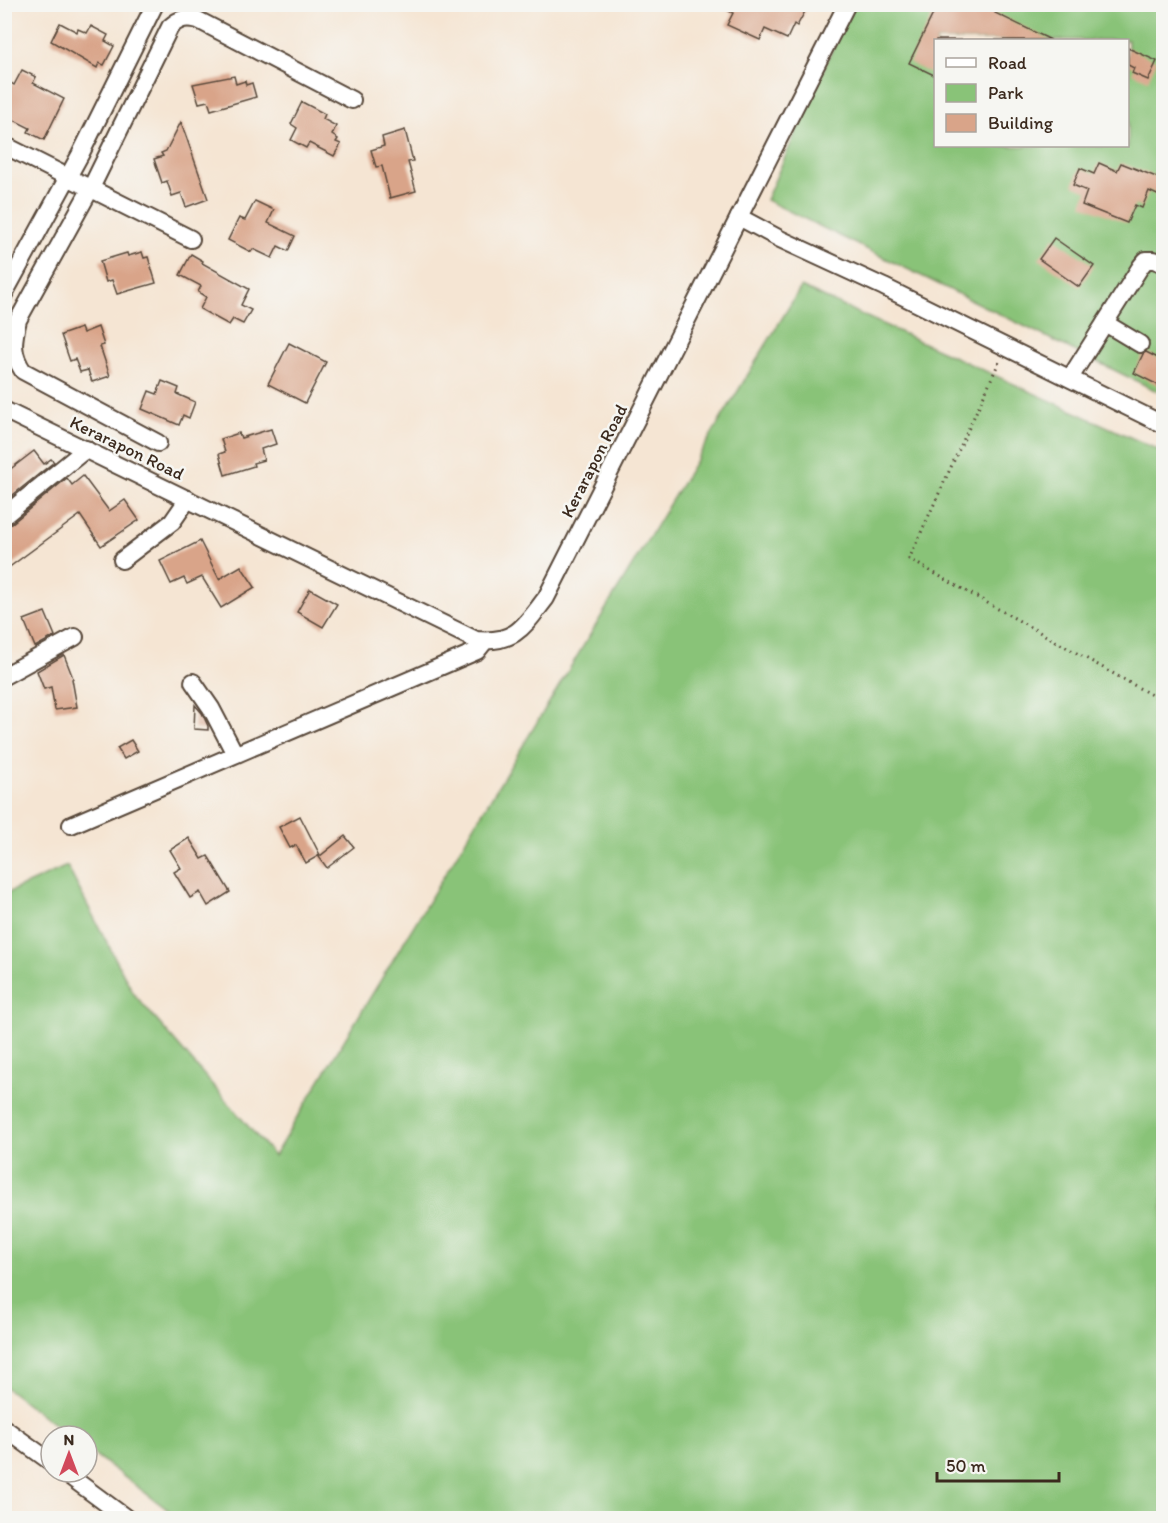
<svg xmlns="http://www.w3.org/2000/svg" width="1168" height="1523" font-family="Itim,sans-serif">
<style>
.green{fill:#89c378;stroke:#62764b;stroke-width:1.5;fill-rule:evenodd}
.building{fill:#d9a489}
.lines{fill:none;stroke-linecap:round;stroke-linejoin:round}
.minor-casing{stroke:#574639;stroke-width:20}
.path{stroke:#574639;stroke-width:3;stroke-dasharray:1.5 4.5;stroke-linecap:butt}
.minor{stroke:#fff;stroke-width:16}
.labels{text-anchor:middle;stroke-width:5;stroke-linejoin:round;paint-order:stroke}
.street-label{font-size:18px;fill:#3b2a1e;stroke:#f6f6f2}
</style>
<rect width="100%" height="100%" fill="#f6f6f2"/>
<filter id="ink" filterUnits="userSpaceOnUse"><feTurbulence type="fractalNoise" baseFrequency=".0167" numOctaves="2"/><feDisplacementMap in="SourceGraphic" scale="12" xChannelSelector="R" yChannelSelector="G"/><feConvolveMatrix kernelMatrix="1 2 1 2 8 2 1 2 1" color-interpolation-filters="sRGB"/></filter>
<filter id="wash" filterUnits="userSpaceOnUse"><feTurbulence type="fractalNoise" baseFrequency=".008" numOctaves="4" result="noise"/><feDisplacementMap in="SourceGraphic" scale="24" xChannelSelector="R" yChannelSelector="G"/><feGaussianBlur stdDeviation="1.35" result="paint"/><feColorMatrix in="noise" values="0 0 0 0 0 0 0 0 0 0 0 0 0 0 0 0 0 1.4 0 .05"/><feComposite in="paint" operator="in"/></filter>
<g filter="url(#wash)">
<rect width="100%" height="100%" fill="#f5e5d3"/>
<g class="green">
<path d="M852 5H1163V394L766 200ZM936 40H1128V146H936Z"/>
<polygon points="801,287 1163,452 1163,1518 179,1518 87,1449 87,1436 70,1436 5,1387 5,894 67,866 134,994 274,1156"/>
</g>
<g id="blocks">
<g class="building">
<polygon points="716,4 777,4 786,9 789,4 809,4 797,26 794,24 787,39 765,29 760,40 727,25 733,13"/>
<polygon points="938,4 990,4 997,8 995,13 1051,40 936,40 936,76 909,63"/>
<polygon points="60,23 77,32 78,29 87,33 91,26 108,35 105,41 114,46 104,65 99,63 97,68 51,41"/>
<polygon points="1128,48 1157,61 1148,80 1132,73 1134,68 1128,65"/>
<polygon points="22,70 36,77 33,83 64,99 44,140 28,132 30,128 4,115 4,83 10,86 11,83 14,85"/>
<polygon points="234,76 236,84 245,81 246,85 252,83 256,97 211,110 208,101 199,103 193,84"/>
<polygon points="302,102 325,114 323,119 336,126 332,135 338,139 336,142 341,144 334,156 309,143 306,148 291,140 297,128 291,124"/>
<polygon points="181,122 208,199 186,207 181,193 172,196 167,181 162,183 154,159 163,156 161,153 166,151"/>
<polygon points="405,130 413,161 408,162 416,191 390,198 382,166 376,167 371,150 384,146 382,137"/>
<polygon points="1099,163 1117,171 1121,163 1164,180 1164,198 1149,191 1142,208 1135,205 1127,223 1082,205 1087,191 1073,185 1080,168 1094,174"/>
<polygon points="255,201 274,210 268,223 295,236 288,251 278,246 272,258 253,249 251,252 228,240 239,218 245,220"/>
<polygon points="1054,238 1094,266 1079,287 1039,259"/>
<polygon points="142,252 144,258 148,257 156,283 117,294 112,280 106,282 100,261 127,253 128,256"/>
<polygon points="191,254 203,261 202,263 249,289 241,305 251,310 243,324 233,319 229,325 200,309 206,297 198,292 201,286 180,275"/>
<polygon points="98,327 104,345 100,346 110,376 92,382 88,370 80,372 75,359 70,361 61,335 81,328 83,333"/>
<polygon points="289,343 326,362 305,403 268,384"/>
<polygon points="1146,352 1164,361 1164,388 1134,373 1143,354"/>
<polygon points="162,381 179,388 177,394 195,402 189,418 183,415 179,425 142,409 149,391 157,394"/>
<polygon points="271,429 276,444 261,449 264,460 253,463 254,466 225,475 219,454 225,452 221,439 239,433 241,438"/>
<polygon points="34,451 44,464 51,459 54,462 4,502 4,474"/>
<polygon points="83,476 109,511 125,500 139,520 101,546 80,515 4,571 4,526 11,524 67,478 72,485"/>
<polygon points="200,541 219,579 241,566 255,587 221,608 202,577 187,584 184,578 171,584 160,561"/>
<polygon points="310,589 337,604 323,627 297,612"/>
<polygon points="45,612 55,636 35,647 24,620"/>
<polygon points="64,655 73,678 72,679 77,707 55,710 51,687 44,689 37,671"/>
<polygon points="195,705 202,713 208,726 208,730 194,729"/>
<polygon points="131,740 138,751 124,759 117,748"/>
<polygon points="300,816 320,855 306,863 296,845 290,848 279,827"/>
<polygon points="345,836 354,847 327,868 319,857"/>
<polygon points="189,838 202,859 208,856 230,892 208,906 200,892 190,898 174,872 181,868 170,850"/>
</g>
</g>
</g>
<g filter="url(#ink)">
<use href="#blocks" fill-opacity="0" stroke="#574639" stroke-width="1.5"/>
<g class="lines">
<g class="minor-casing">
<g id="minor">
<polyline points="4,145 191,239"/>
<polyline points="739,217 847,4"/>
<polyline points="4,294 80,155 155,4"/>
<polyline points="1105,323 1140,344"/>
<polyline points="1070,378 1141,266 1146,260 1154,260 1164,264"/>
<path d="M4 410 476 640C516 644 525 625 546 598L739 217 780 239 884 287 1164 425"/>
<path d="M158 443 23 371C11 353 13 341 18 320L91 188 170 27C180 18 186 17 198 20L352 100"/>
<polyline points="4,516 86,449"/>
<polyline points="122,560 172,522 188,499"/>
<polyline points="4,676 75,637"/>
<polyline points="193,682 211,708 235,754"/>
<polyline points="71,825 477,651 485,641"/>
<polyline points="4,1428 51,1462"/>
<polyline points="64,1472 126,1518"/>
</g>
</g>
<polyline class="path" points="999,362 909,559 1164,702"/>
<use href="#minor" class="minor"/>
</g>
</g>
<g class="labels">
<g class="street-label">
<text transform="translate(127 448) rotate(26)" y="6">Kerarapon Road</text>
<text transform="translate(594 461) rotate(-63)" y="6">Kerarapon Road</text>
</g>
</g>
<rect width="1168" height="1523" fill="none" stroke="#f6f6f2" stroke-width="24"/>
<rect x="934" y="39" width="195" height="108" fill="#f6f6f2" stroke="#aba49d" stroke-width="1.5"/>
<rect x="946" y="58" width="30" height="9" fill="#ffffff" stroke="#aba49d" stroke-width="1.5"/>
<text x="988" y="69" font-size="18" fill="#3b2a1e">Road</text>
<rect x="946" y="84" width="30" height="18" fill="#89c378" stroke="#aba49d" stroke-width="1.5"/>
<text x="988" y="99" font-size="18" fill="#3b2a1e">Park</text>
<rect x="946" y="114" width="30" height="18" fill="#d9a489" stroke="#aba49d" stroke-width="1.5"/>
<text x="988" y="129" font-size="18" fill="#3b2a1e">Building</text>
<g transform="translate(69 1454)"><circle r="28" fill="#f6f6f2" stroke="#aba49d" stroke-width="1.5"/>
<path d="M0-4.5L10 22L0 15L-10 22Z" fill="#d1495b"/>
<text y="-9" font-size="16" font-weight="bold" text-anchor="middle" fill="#3b2a1e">N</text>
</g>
<path d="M937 1472v9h122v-9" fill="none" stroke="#3b2a1e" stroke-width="3"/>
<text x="946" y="1472" font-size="18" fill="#3b2a1e" stroke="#f6f6f2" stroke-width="4.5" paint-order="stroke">50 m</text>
</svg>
